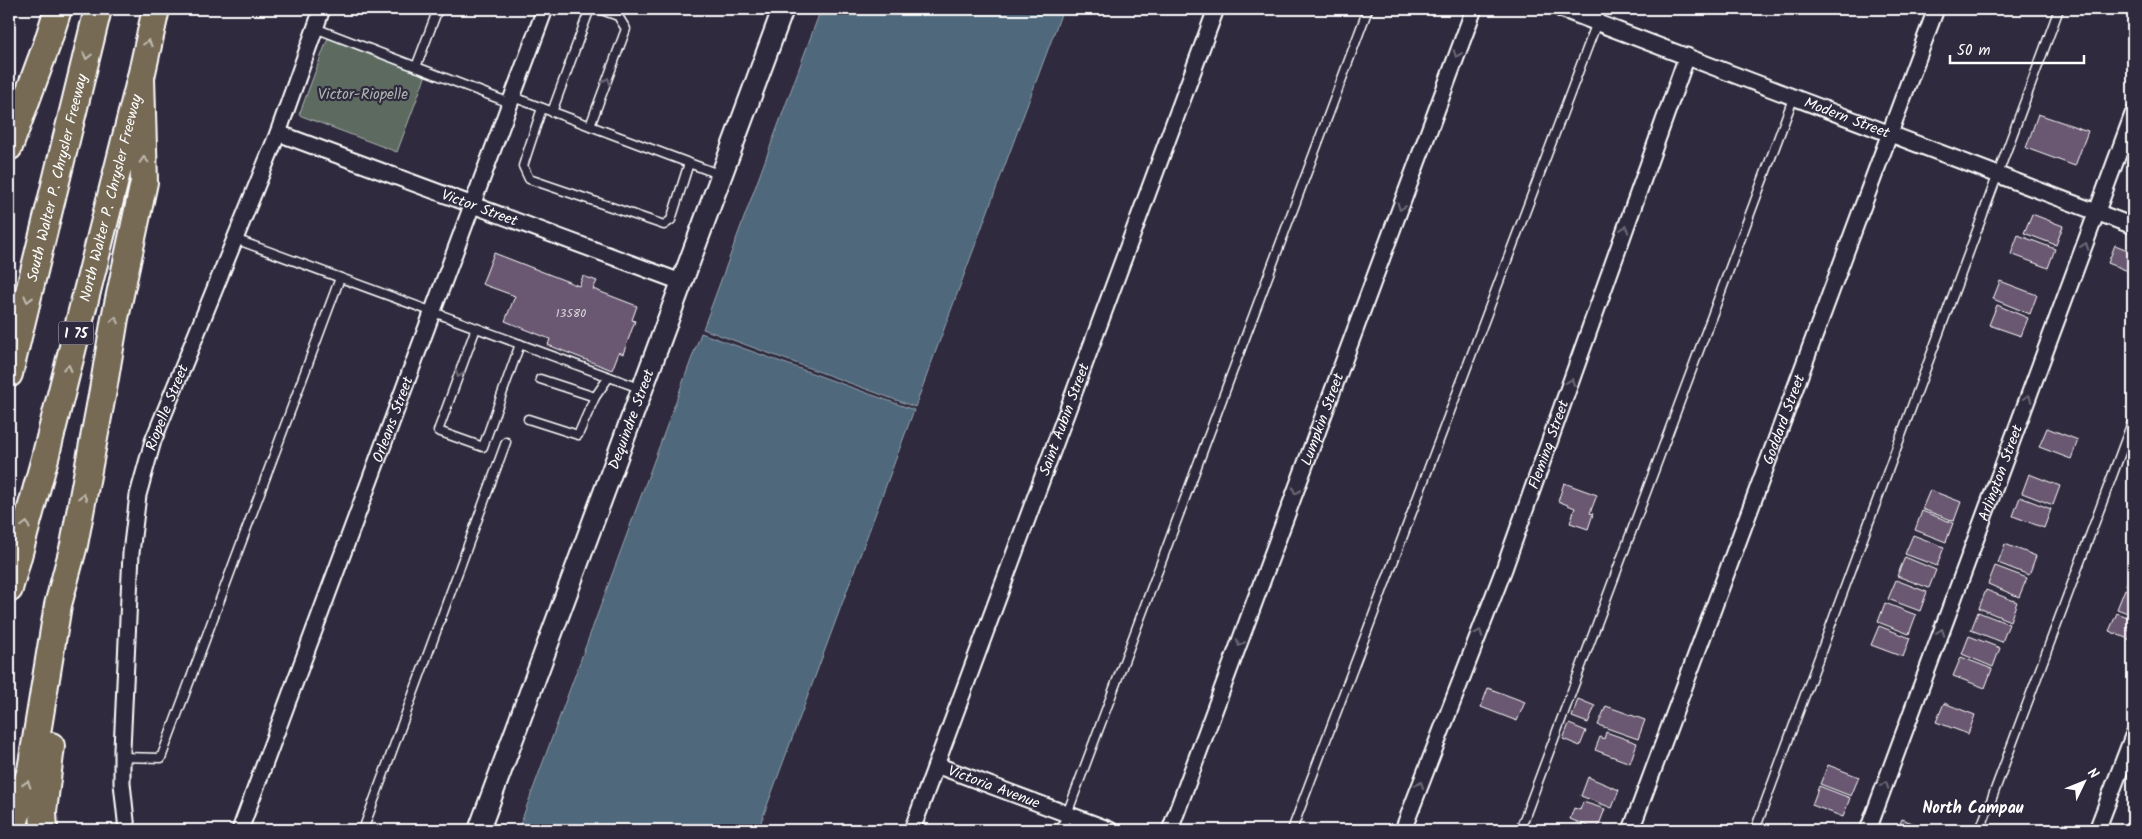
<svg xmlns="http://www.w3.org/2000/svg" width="2142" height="839" font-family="Kalam,sans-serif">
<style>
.green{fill:#5b6a60;stroke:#adb4b0}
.water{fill:#50677b;stroke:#96a4b0}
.building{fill:#6b5972;stroke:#fff}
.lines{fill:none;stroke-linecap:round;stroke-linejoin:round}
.lane-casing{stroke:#fff;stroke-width:11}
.street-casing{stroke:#fff;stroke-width:19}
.secondary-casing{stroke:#fff;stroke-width:24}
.highway-casing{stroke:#fff;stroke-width:30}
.lane{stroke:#2f2a3d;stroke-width:8}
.street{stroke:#2f2a3d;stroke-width:15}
.secondary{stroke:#2f2a3d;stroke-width:20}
.highway{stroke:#766a54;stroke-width:26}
.oneway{stroke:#c1bcb2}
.oneway2{stroke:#6d6a77}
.labels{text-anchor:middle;stroke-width:4.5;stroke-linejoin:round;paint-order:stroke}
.number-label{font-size:12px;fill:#dad6dc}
.shield{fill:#2f2a3d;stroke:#c1bfc5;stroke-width:1}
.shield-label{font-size:14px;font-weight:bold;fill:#fff}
.park-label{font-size:15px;fill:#adb4b0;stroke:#2f2a3d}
.street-label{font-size:15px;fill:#fff;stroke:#2f2a3d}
.neighbourhood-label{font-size:16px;font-weight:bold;fill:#fff;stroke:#2f2a3d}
</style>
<rect width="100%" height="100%" fill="#2f2a3d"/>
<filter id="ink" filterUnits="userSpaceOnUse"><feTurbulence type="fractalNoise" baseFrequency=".02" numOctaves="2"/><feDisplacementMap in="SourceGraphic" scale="10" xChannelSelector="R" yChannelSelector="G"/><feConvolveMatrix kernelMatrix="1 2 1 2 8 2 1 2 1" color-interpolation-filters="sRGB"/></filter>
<g filter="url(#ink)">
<polygon class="green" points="329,35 427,72 397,152 299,115"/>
<g class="water">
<polygon points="821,9 1063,9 915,407 703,329"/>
<polygon points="701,333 914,410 758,830 518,830"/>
</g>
<g class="building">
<polygon points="2038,114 2088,131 2075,166 2026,148"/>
<polygon points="2032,214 2063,226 2056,245 2024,233"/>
<polygon points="2018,235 2055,249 2048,268 2011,254"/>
<polygon points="2115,245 2133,252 2133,273 2108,263"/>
<polygon points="494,253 579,286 583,276 597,281 593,289 637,306 632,320 635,321 623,354 619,352 612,370 548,345 550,339 505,321 515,296 482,284"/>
<polygon points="2000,281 2037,295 2030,314 1993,299"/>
<polygon points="1997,305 2028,318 2021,336 1989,325"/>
<polygon points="2047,428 2078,440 2071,459 2039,447"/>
<polygon points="2029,474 2060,486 2053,505 2022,493"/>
<polygon points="1564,483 1597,495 1590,513 1593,514 1588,529 1570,523 1575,508 1558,501"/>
<polygon points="1930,490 1961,502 1954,521 1922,509"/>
<polygon points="2020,497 2051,509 2044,528 2013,516"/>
<polygon points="1922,511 1953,523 1946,542 1915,530"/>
<polygon points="1913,535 1944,547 1937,566 1905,554"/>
<polygon points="2005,544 2036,556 2029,575 1998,563"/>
<polygon points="1905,557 1936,570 1929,588 1897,576"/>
<polygon points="1995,566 2027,578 2019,597 1988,584"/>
<polygon points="2133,567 2133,588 2126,585"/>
<polygon points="1896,580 1927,592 1920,611 1888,599"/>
<polygon points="2125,589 2133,592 2133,615 2117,609"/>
<polygon points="1986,590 2017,602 2010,621 1979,608"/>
<polygon points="1885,603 1916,615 1909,634 1878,622"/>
<polygon points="1978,612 2009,624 2002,642 1971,630"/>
<polygon points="2117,613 2133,619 2133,641 2109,631"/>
<polygon points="1879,626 1910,638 1903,657 1871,645"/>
<polygon points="1969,636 2000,648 1993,667 1962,654"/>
<polygon points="1961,657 1992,669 1985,688 1953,676"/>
<polygon points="1488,688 1525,702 1517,721 1481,707"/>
<polygon points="1578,699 1595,706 1588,723 1572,717"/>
<polygon points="1944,703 1975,715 1968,734 1936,722"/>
<polygon points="1606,706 1645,720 1638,739 1598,725"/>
<polygon points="1569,724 1586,731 1580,746 1563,739"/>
<polygon points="1606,732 1637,743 1630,763 1595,750 1600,737 1604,739"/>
<polygon points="1828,765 1859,777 1851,796 1820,784"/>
<polygon points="1588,777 1619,790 1612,808 1581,796"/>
<polygon points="1819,786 1850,798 1843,817 1812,805"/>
<polygon points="1583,802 1605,809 1597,830 1570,819 1574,808 1580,810"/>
<polygon points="1902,819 1931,830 1897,830"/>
</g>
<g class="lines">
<g class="lane-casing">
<g id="lane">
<polyline points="315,28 510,103"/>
<polyline points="416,67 438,9"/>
<polyline points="513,97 721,175"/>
<polyline points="542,108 523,166 529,179 664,225 671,220 689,163"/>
<polyline points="552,112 589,11 597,9"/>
<polyline points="590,126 626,29 618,16 599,9"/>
<polyline points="235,239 642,389"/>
<polyline points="476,328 438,431 483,447 520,344"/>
<polyline points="540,379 595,397"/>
<polyline points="528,419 578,435 595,397 609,377"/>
<polyline points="122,757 161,758 340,278"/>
<polyline points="363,830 506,442"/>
<polyline points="1061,830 1368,9"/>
<polyline points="1292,830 1602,9"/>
<polyline points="1520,830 1794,96"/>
<polyline points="1755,830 2059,9"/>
<polyline points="1980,830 2133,420"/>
</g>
</g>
<g class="street-casing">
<g id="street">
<path id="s1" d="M1561 9 2133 226"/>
<path id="s2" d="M278 133 681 282"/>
<path id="s3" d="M936 765 1110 830"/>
<path id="s4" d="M127 830 122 783V749L131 553 138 495 153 441 278 133 322 9"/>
<path id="s5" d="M240 830 545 9"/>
<path id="s6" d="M912 830 1216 9"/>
<path id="s7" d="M1170 830 1474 9"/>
<path id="s8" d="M1403 830 1504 569 1687 56"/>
<path id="s9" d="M1631 830 1936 9"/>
<path id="s10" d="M1868 830 2133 114"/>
<polyline points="2097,830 2133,736"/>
</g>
</g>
<g class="secondary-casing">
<g id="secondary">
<path id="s11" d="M479 830 783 9"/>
</g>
</g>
<g class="highway-casing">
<g id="highway">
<polyline points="9,147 47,44 58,9"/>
<path id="s12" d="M9 374 98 9"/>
<path id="s13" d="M9 589 45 458 141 77 156 9"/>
<polyline points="12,830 31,770 58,605 74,545 103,390 115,318 144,182 141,77"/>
<polyline points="44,830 43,812 51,746"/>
</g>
</g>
<use href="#lane" class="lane"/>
<use href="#street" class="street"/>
<use href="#secondary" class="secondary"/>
<use href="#highway" class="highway"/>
</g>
<defs><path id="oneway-chevron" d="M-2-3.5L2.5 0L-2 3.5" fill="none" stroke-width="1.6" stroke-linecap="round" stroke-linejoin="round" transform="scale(1.25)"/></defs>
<g class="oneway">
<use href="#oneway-chevron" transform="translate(148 43) rotate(-78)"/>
<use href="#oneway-chevron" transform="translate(87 56) rotate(103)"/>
<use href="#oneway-chevron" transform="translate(144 160) rotate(-92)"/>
<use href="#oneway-chevron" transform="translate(28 299) rotate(104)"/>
<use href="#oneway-chevron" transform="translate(115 320) rotate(-80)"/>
<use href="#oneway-chevron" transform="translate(68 368) rotate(-76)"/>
<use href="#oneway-chevron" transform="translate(83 497) rotate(-79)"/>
<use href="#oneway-chevron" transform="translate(26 525) rotate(-75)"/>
<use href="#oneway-chevron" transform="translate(27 784) rotate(-73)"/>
</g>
<g class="oneway2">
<use href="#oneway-chevron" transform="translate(1457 54) rotate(110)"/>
<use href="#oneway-chevron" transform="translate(607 81) rotate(-70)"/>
<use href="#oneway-chevron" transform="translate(1401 207) rotate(110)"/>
<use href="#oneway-chevron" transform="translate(1625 229) rotate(-70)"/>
<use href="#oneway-chevron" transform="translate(2085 246) rotate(-70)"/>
<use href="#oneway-chevron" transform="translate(459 374) rotate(110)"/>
<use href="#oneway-chevron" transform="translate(1571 382) rotate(-70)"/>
<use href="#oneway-chevron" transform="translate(2028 398) rotate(-70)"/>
<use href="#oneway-chevron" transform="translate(1296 491) rotate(110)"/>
<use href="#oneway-chevron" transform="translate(1941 632) rotate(-70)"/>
<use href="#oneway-chevron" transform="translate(1479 633) rotate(-69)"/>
<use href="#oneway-chevron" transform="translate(1240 643) rotate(110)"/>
<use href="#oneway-chevron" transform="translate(1420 785) rotate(-69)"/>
<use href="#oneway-chevron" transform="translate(1885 785) rotate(-70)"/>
</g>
</g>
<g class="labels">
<g class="number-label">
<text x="571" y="317">13580</text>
</g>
<rect class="shield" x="58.5" y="321.5" width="35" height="23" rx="4"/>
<g class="shield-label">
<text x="76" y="338">I 75</text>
</g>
<g class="park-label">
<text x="363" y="99">Victor-Riopelle</text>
</g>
<g class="street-label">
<text dy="5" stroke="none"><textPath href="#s1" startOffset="306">Modern Street</textPath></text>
<text dy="5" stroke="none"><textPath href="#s12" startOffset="202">South Walter P. Chrysler Freeway</textPath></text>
<text dy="5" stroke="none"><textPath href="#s13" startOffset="404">North Walter P. Chrysler Freeway</textPath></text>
<text dy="5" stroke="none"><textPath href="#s2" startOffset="215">Victor Street</textPath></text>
<text dy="5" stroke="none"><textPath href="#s4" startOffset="428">Riopelle Street</textPath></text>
<text dy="5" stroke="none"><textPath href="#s11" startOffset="438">Dequindre Street</textPath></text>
<text dy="5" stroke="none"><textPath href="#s6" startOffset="438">Saint Aubin Street</textPath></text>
<text dy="5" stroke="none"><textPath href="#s9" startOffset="438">Goddard Street</textPath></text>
<text dy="5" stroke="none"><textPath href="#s5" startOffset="438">Orleans Street</textPath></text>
<text dy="5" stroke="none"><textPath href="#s7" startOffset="438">Lumpkin Street</textPath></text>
<text dy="5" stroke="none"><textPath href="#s8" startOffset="412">Fleming Street</textPath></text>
<text dy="5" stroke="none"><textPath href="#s10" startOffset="381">Arlington Street</textPath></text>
<text dy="5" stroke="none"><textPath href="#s3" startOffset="62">Victoria Avenue</textPath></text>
</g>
<g class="neighbourhood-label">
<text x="1973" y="813">North Campau</text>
</g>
</g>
<rect width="2142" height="839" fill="none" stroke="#2f2a3d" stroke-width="30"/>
<rect x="15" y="15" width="2112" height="809" fill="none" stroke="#fff" stroke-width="2" filter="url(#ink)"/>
<g transform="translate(2084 782) rotate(47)" stroke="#2f2a3d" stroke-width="4" paint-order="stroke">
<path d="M0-4L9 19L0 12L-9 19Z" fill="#ffffff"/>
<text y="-8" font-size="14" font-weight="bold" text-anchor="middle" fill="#ffffff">N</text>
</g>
<path d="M1950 55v8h134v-8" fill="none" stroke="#ffffff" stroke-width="2.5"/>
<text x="1957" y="55" font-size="15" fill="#ffffff" stroke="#2f2a3d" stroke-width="4" paint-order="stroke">50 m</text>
</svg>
